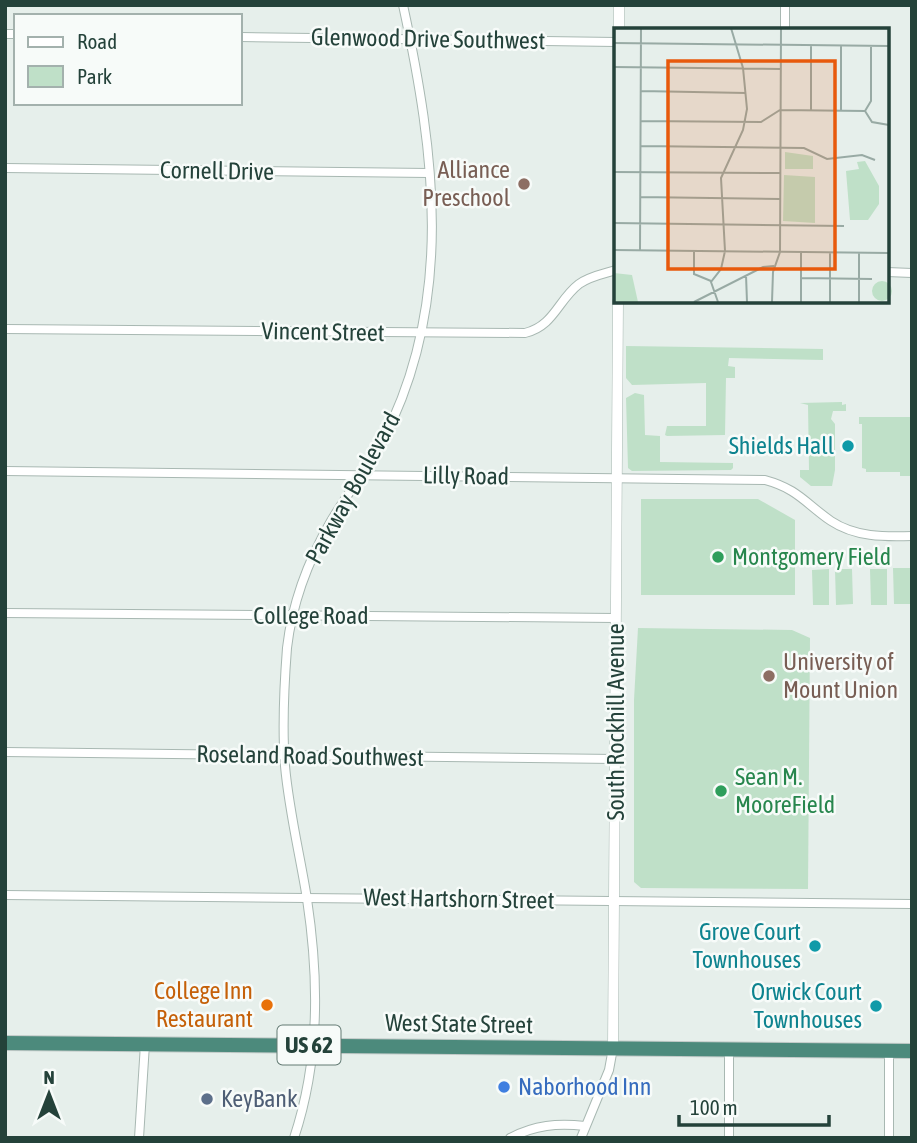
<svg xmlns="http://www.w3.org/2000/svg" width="917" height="1143" font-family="'Asap Condensed',sans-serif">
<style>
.green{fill:#bfe0c8}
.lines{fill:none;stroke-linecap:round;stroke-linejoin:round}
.minor-casing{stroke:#a8b8b2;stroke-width:10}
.tertiary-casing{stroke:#a8b8b2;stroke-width:11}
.trunk-casing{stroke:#c2cac8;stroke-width:16}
.minor{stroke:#fff;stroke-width:8}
.tertiary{stroke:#fff;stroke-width:10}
.trunk{stroke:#4c8a7c;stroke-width:14}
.education-dot{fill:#8d6e63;stroke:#f7fbf9;stroke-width:2.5}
.culture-dot{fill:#0f9aa8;stroke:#f7fbf9;stroke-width:2.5}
.leisure-dot{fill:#2e9e5b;stroke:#f7fbf9;stroke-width:2.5}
.food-dot{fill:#e8710a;stroke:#f7fbf9;stroke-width:2.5}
.shop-dot{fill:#3f7fe0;stroke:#f7fbf9;stroke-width:2.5}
.service-dot{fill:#5c6f8a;stroke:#f7fbf9;stroke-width:2.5}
.labels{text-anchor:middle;stroke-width:5;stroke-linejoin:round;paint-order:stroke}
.shield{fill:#f7fbf9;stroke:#637a73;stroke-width:2}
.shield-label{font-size:23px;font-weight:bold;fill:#24423a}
.street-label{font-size:24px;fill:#24423a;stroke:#f7fbf9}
.education-label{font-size:24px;fill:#785e54;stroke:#f7fbf9;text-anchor:end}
.culture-label{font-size:24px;fill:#0d838f;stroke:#f7fbf9;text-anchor:end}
.leisure-label{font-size:24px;fill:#27864d;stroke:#f7fbf9;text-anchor:start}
.food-label{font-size:24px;fill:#c56008;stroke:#f7fbf9;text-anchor:end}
.shop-label{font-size:24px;fill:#366cbe;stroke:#f7fbf9;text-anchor:start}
.service-label{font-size:24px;fill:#4e5e75;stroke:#f7fbf9;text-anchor:start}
.inset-road{fill:none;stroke:#98aaa4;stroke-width:2}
.view{fill:#e8590c;fill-opacity:0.15;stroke:#e8590c;stroke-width:3.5}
.inset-edge{fill:none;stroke:#24423a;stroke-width:3.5}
</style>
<rect width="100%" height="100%" fill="#e6efeb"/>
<g class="green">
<polygon points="626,346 823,349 823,360 729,358 728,366 735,367 735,378 726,378 725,435 667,436 665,435 667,426 706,426 706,383 632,385 626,378"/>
<polygon points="635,393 644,395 645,435 660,436 660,462 733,463 733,468 731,470 632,471 628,468 626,398"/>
<polygon points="842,402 842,405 846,404 846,411 833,411 831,419 835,424 835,470 832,486 811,486 800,477 800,470 809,470 808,405 800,403"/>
<polygon points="859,417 912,417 912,476 900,476 900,472 866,472 866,469 862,468 862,424 859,424"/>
<polygon points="641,499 758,499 795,520 795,595 641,595"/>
<polygon points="893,568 910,568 911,604 894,604"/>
<polygon points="829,569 829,605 813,605 812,570"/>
<polygon points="835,569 852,569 853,604 836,605"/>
<polygon points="870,569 887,569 887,605 871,605"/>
<polygon points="638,628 792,630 810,638 808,889 641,888 634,882 634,700"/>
</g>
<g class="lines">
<g class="minor-casing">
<g id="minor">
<polyline points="785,30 785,5"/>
<polyline points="5,34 16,34"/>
<polyline points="240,37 616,42"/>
<polyline points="5,168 429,173"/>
<polyline points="887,272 912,273"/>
<path d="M5 329 525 333C554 326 558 300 579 284 590 276 603 274 616 270"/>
<path d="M5 471 765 480C798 489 805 503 831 521 855 537 884 537 912 536"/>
<polyline points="5,613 616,618"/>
<polyline points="5,752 616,759"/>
<polyline points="5,895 912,904"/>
<polyline points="729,1049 729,1138"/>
<polyline points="889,1051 889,1138"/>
<polyline points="139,1138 145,1044"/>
<path d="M294 1138C320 1060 319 979 307 899 300 855 289 811 285 766 282 727 284 687 287 648 292 604 309 559 331 521 347 494 367 469 382 442 455 303 435 153 403 5"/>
<path d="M510 1138C535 1125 557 1123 585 1126"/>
<polyline points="581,1138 609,1070 613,1048"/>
</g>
</g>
<g class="tertiary-casing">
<g id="tertiary">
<polyline points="619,30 619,5"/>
<polyline points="613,1048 618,301"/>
</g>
</g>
<g class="trunk-casing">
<polyline id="trunk" points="5,1043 912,1051"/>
</g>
<use href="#minor" class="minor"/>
<use href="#tertiary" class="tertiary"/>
<use href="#trunk" class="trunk"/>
</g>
<g class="education-dot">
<circle cx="524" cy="184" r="7"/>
<circle cx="769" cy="676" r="7"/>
</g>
<g class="culture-dot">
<circle cx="848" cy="446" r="7"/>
<circle cx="815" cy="946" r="7"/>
<circle cx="876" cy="1006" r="7"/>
</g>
<g class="leisure-dot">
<circle cx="718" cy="557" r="7"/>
<circle cx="721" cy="791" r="7"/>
</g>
<circle class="food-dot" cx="267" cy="1005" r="7"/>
<circle class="shop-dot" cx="504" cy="1087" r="7"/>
<circle class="service-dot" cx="207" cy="1099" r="7"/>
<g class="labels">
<rect class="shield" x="277.5" y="1025.5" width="63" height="39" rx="5"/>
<g class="shield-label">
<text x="309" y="1053">US 62</text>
</g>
<g class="street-label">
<text transform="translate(428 39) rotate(1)" y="8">Glenwood Drive Southwest</text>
<text transform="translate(217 171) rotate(1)" y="8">Cornell Drive</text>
<text transform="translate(323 332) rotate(1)" y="8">Vincent Street</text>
<text transform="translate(466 476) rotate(1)" y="8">Lilly Road</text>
<text transform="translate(353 488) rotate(-61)" y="8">Parkway Boulevard</text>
<text x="311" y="624">College Road</text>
<text transform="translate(616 722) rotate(-90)" y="8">South Rockhill Avenue</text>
<text transform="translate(310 756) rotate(1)" y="8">Roseland Road Southwest</text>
<text transform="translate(459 899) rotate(1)" y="8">West Hartshorn Street</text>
<text transform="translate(459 1024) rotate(1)" y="8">West State Street</text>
</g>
<g class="education-label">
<text x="510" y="178">Alliance<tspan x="510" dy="28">Preschool</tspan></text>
<text x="783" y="670" text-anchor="start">University of<tspan x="783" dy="28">Mount Union</tspan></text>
</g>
<g class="culture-label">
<text x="834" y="454">Shields Hall</text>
<text x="801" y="940">Grove Court<tspan x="801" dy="28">Townhouses</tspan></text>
<text x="862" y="1000">Orwick Court<tspan x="862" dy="28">Townhouses</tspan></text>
</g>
<g class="leisure-label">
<text x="732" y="565">Montgomery Field</text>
<text x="735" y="785">Sean M.<tspan x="735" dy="28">MooreField</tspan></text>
</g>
<g class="food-label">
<text x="253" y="999">College Inn<tspan x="253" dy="28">Restaurant</tspan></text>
</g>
<g class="shop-label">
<text x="518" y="1095">Naborhood Inn</text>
</g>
<g class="service-label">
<text x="221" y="1107">KeyBank</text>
</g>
</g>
<g transform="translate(614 28)">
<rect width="275" height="275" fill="#e6efeb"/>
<path d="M171 124 199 128V141H171ZM251 133 265 158V176L254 192H236L232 143 245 141 243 134ZM170 147 201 149V195L169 193ZM0 245 18 247 24 274H0ZM258 263a10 10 0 1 1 20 0a10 10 0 1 1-20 0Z" fill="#bfe0c8"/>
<path class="inset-road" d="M0 15 275 18M0 39 167 41M27 63 132 65M197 82V17M227 83V17M251 83 257 73V18M251 83 258 94 275 97M27 93 147 94 166 82 251 83M27 118 190 120 213 131 248 127 261 132M0 144 166 145M26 169 166 171M0 195 230 198M0 222 275 225M26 222 27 0M80 223V246L97 253M187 224V274M216 224V274M245 224V274M132 247 133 274M187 250 258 251M80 274 149 239 160 238M104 274 97 254 107 241 111 223 107 150 129 102 133 81 129 40 117 0M158 274 159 244 166 224 167 0"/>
<path class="view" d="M54 33H221V241H54Z"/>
<rect width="275" height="275" class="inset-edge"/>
</g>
<rect width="917" height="1143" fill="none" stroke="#24423a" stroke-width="14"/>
<rect x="14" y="14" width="228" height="91" fill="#f7fbf9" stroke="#a3b1ad" stroke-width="2"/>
<rect x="28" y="37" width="35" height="10" fill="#ffffff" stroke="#a3b1ad" stroke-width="2"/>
<text x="77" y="49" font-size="21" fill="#24423a">Road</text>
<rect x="28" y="66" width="35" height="21" fill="#bfe0c8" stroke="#a3b1ad" stroke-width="2"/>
<text x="77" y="84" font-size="21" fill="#24423a">Park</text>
<g transform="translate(49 1094)" stroke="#f7fbf9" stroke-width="5" paint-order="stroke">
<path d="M0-5L12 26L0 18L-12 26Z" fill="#24423a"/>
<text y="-10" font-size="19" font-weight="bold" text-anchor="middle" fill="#24423a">N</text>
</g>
<path d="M679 1115v10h150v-10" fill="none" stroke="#24423a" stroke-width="3.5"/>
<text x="690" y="1115" font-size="21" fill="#24423a" stroke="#f7fbf9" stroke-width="5" paint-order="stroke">100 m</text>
</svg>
